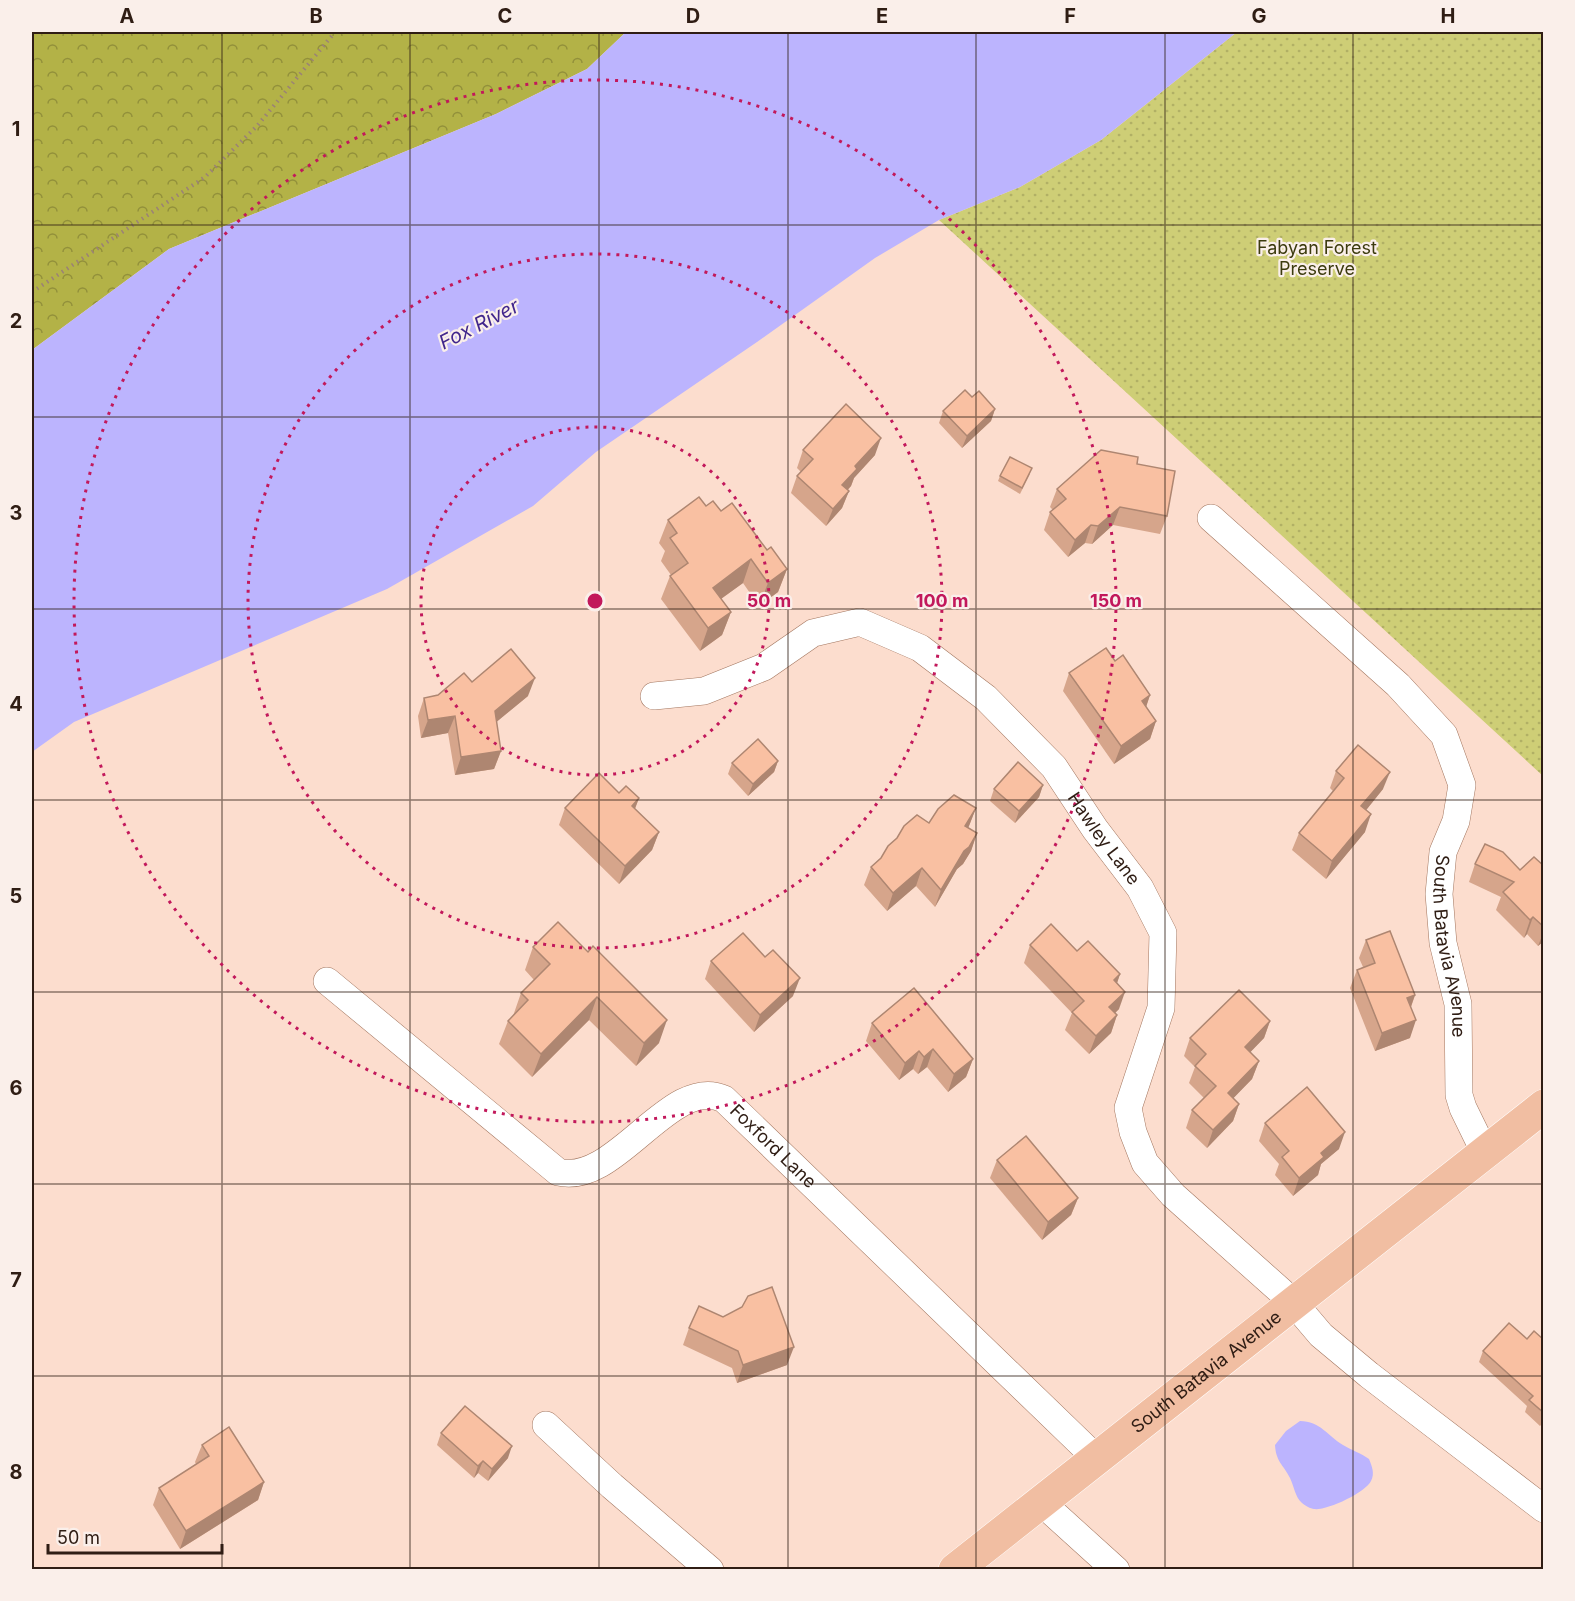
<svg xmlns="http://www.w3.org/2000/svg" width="1575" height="1601" font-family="Inter,sans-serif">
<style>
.green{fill:url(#green-dots)}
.forest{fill:url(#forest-crowns)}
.water{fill:#bcb4fe}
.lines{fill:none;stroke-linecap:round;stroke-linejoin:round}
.minor-casing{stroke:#a3765f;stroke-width:28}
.major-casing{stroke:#fff;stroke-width:34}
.path{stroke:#9b8276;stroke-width:4;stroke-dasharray:1.5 4.5;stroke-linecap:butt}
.minor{stroke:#fff;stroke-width:27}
.major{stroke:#f1bea2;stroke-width:33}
.wall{fill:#d6a58b}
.shaded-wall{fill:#ae8671}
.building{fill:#f9c0a2;stroke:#ae8671;stroke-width:1.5}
.grid{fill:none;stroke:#2f1d14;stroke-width:1.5;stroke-opacity:0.55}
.ring{fill:none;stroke:#c2185b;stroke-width:3;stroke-dasharray:3 6}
.labels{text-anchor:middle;stroke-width:4.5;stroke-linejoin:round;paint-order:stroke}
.park-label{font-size:18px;fill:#3c3b0e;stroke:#faefea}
.street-label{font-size:18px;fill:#2f1d14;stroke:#faefea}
.water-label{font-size:20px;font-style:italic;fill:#42278d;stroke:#faefea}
.centre{fill:#c2185b;stroke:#faefea;stroke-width:3}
.ring-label{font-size:18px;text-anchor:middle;font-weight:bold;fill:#c2185b;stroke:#faefea;stroke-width:4.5;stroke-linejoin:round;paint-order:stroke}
.neatline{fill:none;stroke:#2f1d14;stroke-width:2}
.grid-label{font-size:20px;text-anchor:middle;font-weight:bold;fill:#2f1d14}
</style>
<defs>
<pattern id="green-dots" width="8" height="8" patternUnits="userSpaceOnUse" patternTransform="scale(1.5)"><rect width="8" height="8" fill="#cece76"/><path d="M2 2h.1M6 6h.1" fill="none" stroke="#b1b065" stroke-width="1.8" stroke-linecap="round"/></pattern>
<pattern id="forest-crowns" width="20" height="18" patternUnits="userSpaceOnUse" patternTransform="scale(1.5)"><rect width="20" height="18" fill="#b3b247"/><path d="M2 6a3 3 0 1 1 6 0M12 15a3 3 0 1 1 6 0" fill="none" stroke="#92903a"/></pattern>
</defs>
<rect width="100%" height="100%" fill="#fcddce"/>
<polygon class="green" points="1237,32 1543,32 1543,776 939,220 1020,187 1101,140"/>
<polygon class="forest" points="32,32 626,32 587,69 496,114 169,249 32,350"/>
<g class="water">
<polygon points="626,32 1237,32 1101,140 1020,187 939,220 875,258 757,342 596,452 533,506 387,589 74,722 32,752 32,350 169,249 496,114 587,69"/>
<path d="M1300 1421C1320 1421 1328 1436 1343 1445 1351 1450 1361 1453 1369 1459 1372 1466 1375 1474 1371 1481 1365 1493 1326 1511 1314 1509 1311 1509 1304 1505 1302 1503 1295 1497 1294 1486 1290 1478 1283 1464 1276 1462 1275 1445L1286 1431Z"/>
</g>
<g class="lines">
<g class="minor-casing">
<g id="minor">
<path id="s1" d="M1211 518 1398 685 1444 735 1462 785 1456 821 1443 852 1439 894 1443 943 1458 1004 1459 1095 1463 1108 1485 1153"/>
<path id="s2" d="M654 696 704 691 764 667 813 633 860 622 920 648 986 698 1054 767 1095 829 1140 888 1163 933 1161 1008 1128 1108 1133 1132 1145 1163 1173 1195 1293 1302 1321 1335 1369 1375 1544 1509"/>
<path id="s3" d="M327 981 558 1172C616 1187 670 1074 724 1099L1097 1459"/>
<polyline points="546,1425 612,1486 710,1570"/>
<polyline points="1042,1503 1116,1570"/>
</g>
</g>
<g class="major-casing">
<g id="major">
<path id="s4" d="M955 1570 1544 1106"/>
</g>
</g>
<polyline class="path" points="32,292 205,177 257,126 335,32"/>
<use href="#minor" class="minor"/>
<use href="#major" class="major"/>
</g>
<g class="wall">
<polygon points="972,397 995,409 991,421 962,448 939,423 943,411"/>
<polygon points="803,450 875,455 854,478 851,486 848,490 849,491 842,508 826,526 791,493 797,476 801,472 797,468"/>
<polygon points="1137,464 1167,516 1160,534 1113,525 1092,544 1085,543 1068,557 1044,530 1050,512 1053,510 1050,507 1057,489"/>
<polygon points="1030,474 1020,494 998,481 1000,476"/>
<polygon points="706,506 721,511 767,550 787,569 778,592 759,606 743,583 721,599 731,612 722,635 700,651 661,599 670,576 671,575 661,561 665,551 659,543 668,520"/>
<polygon points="1115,661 1150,695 1146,707 1156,721 1150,739 1114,764 1063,691 1069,673"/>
<polygon points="472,682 528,696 496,722 501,751 494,769 455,775 448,733 421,738 418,716 424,698 438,695"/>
<polygon points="778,761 774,772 748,796 728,774 732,763"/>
<polygon points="1336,771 1383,789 1366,810 1365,832 1326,879 1292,850 1299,833 1333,791 1330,788"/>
<polygon points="1043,785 1039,797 1015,823 990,801 994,789"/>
<polygon points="619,793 639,798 635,809 659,832 652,850 619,884 559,825 565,808"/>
<polygon points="976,808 968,828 977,833 971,851 963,864 957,869 935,907 916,886 887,911 864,885 871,867 881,858 897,838 929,823"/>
<polygon points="1475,864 1520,870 1544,866 1544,941 1538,946 1527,934 1524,938 1496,910 1501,897 1469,882"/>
<polygon points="1366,940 1415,995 1411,1007 1410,1038 1375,1051 1350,988 1357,970 1363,967 1359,958"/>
<polygon points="1030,945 1077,951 1120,974 1117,983 1119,1009 1115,1013 1117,1015 1111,1033 1089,1054 1065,1030 1072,1013 1024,963"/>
<polygon points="533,947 659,1043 636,1066 589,1020 532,1077 499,1044 508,1021 513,1016 521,993 534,980 525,970"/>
<polygon points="765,957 793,996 754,1032 705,979 711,961"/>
<polygon points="1270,1021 1264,1038 1250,1052 1259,1061 1252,1079 1233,1098 1239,1104 1233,1121 1207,1148 1186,1128 1192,1110 1204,1098 1189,1083 1195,1067 1184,1056 1190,1038"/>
<polygon points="872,1023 973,1059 966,1077 948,1092 927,1067 918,1074 913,1069 899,1080 866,1041"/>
<polygon points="1265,1123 1339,1149 1321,1164 1318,1175 1293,1196 1275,1175 1279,1164 1259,1141"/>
<polygon points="997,1160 1078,1198 1071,1215 1042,1240 990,1178"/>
<polygon points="689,1328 787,1365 737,1383 732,1368 683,1345"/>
<polygon points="1527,1339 1544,1340 1544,1422 1540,1426 1525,1412 1527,1406 1479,1362 1483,1351"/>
<polygon points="441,1433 508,1458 488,1481 478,1473 474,1478 437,1445"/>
<polygon points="202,1445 264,1482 258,1500 180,1549 153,1505 159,1488 196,1464 195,1462"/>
</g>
<g class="shaded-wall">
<polygon points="995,409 991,421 962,448 967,436"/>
<polygon points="881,438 875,455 854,478 851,486 836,502 842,485 855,466"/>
<polygon points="849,491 842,508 826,526 833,509"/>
<polygon points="1120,507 1113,525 1092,544 1098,526"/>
<polygon points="1091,525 1085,543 1068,557 1075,540"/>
<polygon points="751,559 743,583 704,611 713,588"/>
<polygon points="787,569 778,592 759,606 768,583"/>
<polygon points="731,612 722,635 700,651 708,628"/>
<polygon points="535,678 528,696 488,729 495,711"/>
<polygon points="1150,695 1144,713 1142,701"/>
<polygon points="455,716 448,733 421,738 428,720"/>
<polygon points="1156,721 1150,739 1114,764 1121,746"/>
<polygon points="501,751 494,769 455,775 461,757"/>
<polygon points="778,761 774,772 748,796 753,784"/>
<polygon points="1390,772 1383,789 1355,824 1361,806"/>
<polygon points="1043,785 1039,797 1015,823 1019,811"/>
<polygon points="639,798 632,816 632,806"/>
<polygon points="976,808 969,826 959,844 965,826"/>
<polygon points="1371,814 1365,832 1326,879 1332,861"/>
<polygon points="659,832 652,850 619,884 625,866"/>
<polygon points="977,833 971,851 963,864 957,869 935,907 941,890 964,851"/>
<polygon points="922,868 916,886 887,911 893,893"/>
<polygon points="1533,917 1527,934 1524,938 1530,920"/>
<polygon points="1544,931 1544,941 1538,946"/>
<polygon points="1120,974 1114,992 1114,980"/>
<polygon points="800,978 793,996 754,1032 760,1015"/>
<polygon points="1125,992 1119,1009 1103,1025 1109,1007"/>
<polygon points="1415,995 1409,1012 1407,998"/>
<polygon points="597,997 589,1020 532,1077 541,1054"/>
<polygon points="1117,1015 1111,1033 1089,1054 1096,1036"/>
<polygon points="667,1020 659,1043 636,1066 644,1043"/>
<polygon points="1416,1020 1410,1038 1375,1051 1382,1033"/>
<polygon points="1270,1021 1264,1038 1238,1065 1245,1047"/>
<polygon points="933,1049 927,1067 918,1074 924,1057"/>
<polygon points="919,1051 913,1069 899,1080 905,1063"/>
<polygon points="973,1059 966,1077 948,1092 954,1074"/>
<polygon points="1259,1061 1252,1079 1222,1110 1228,1093"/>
<polygon points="1239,1104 1233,1121 1207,1148 1213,1130"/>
<polygon points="1345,1132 1339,1149 1321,1164 1318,1175 1293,1196 1299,1178 1321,1153"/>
<polygon points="1078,1198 1071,1215 1042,1240 1048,1222"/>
<polygon points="794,1347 787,1365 737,1383 743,1365"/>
<polygon points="512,1446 508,1458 488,1481 492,1469"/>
<polygon points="483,1461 478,1473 474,1478 478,1466"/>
<polygon points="264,1482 258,1500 180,1549 186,1531"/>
</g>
<g class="building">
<polygon points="965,390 972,397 979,391 995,409 967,436 943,411"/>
<polygon points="846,404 881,438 855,466 857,469 842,485 849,491 833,509 797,476 813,459 803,450"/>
<polygon points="1101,450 1138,457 1137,464 1175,471 1167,516 1120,507 1098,526 1091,525 1075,540 1050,512 1066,499 1057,489"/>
<polygon points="1010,457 1032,468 1022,488 1000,476"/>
<polygon points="699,497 706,506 713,501 721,511 732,503 767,550 771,547 787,569 768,583 751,559 713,588 731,612 708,628 670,576 688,563 670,538 677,533 668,520"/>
<polygon points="1106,648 1115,661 1123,655 1150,695 1142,701 1156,721 1121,746 1069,673"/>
<polygon points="511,649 535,678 495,711 501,751 461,757 455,716 428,720 424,698 438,695 464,673 472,682"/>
<polygon points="758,739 778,761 753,784 732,763"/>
<polygon points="1358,745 1390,772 1361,806 1371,814 1332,861 1299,833 1344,778 1336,771"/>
<polygon points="1018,762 1043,785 1019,811 994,789"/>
<polygon points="599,773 619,793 626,786 639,798 632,806 659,832 625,866 565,808"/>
<polygon points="954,795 976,808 965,826 977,833 969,847 964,851 941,890 922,868 893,893 871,867 881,858 888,846 897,838 904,826 917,815 929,823 938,809"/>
<polygon points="1485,844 1503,852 1520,870 1534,857 1544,866 1544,927 1533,917 1530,920 1503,892 1514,882 1475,864"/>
<polygon points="558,922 588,952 593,946 667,1020 644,1043 597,997 541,1054 508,1021 528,1000 521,993 550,964 533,947"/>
<polygon points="1051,924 1077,951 1088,941 1120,974 1114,980 1125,992 1109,1007 1117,1015 1096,1036 1072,1012 1084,1001 1030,945"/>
<polygon points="1390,931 1415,995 1407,998 1416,1020 1382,1033 1357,970 1375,963 1366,940"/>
<polygon points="743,933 765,957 773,950 800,978 760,1015 711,961"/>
<polygon points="914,988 973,1059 954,1074 933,1049 924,1057 919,1051 905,1063 872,1023"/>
<polygon points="1239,990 1270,1021 1245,1047 1259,1061 1228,1093 1239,1104 1213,1130 1192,1110 1216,1086 1195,1066 1206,1054 1190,1038"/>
<polygon points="1307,1087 1345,1132 1321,1153 1324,1157 1299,1178 1282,1157 1289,1151 1265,1123"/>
<polygon points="1026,1136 1078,1198 1048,1222 997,1160"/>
<polygon points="772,1287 794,1347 743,1365 738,1351 689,1328 699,1306 723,1317 742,1307 748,1296"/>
<polygon points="1509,1323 1527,1339 1534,1331 1544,1340 1544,1413 1529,1400 1533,1396 1483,1351"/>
<polygon points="465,1406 512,1446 492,1469 483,1461 478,1466 441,1433"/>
<polygon points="229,1427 264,1482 186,1531 159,1488 209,1456 202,1445"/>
</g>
<path class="grid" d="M222 32V1570M410 32V1570M599 32V1570M788 32V1570M976 32V1570M1165 32V1570M1353 32V1570M32 225H1544M32 417H1544M32 609H1544M32 800H1544M32 992H1544M32 1184H1544M32 1376H1544"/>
<g class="ring">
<circle cx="595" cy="601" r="174"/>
<circle cx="595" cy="601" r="347"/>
<circle cx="595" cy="601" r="521"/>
</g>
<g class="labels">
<g class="park-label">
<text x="1317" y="254">Fabyan Forest<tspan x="1317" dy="21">Preserve</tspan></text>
</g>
<g class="street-label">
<text dy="6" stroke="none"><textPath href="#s2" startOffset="555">Hawley Lane</textPath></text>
<text dy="6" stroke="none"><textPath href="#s1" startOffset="537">South Batavia Avenue</textPath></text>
<text dy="6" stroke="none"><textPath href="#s3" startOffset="558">Foxford Lane</textPath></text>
<text dy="6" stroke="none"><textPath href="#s4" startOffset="320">South Batavia Avenue</textPath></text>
</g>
<g class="water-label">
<text transform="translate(479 324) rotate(-27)" y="7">Fox River</text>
</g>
</g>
<circle cx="595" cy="601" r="9" class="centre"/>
<g class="ring-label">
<text x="769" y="607">50 m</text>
<text x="942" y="607">100 m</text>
<text x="1116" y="607">150 m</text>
</g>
<rect width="1575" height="1601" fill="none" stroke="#faefea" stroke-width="66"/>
<path d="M48 1544v9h174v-9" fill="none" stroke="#2f1d14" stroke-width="3"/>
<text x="57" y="1544" font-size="18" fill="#2f1d14" stroke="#faefea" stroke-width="4.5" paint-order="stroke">50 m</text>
<rect x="33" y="33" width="1509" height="1535" class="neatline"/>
<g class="grid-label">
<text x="127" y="23">A</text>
<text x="316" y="23">B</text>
<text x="505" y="23">C</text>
<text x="693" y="23">D</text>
<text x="882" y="23">E</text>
<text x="1070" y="23">F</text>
<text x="1259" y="23">G</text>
<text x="1448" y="23">H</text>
<text x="16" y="136">1</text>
<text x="16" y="328">2</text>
<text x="16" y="520">3</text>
<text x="16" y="711">4</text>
<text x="16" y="903">5</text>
<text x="16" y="1095">6</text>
<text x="16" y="1287">7</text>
<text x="16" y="1479">8</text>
</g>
</svg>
